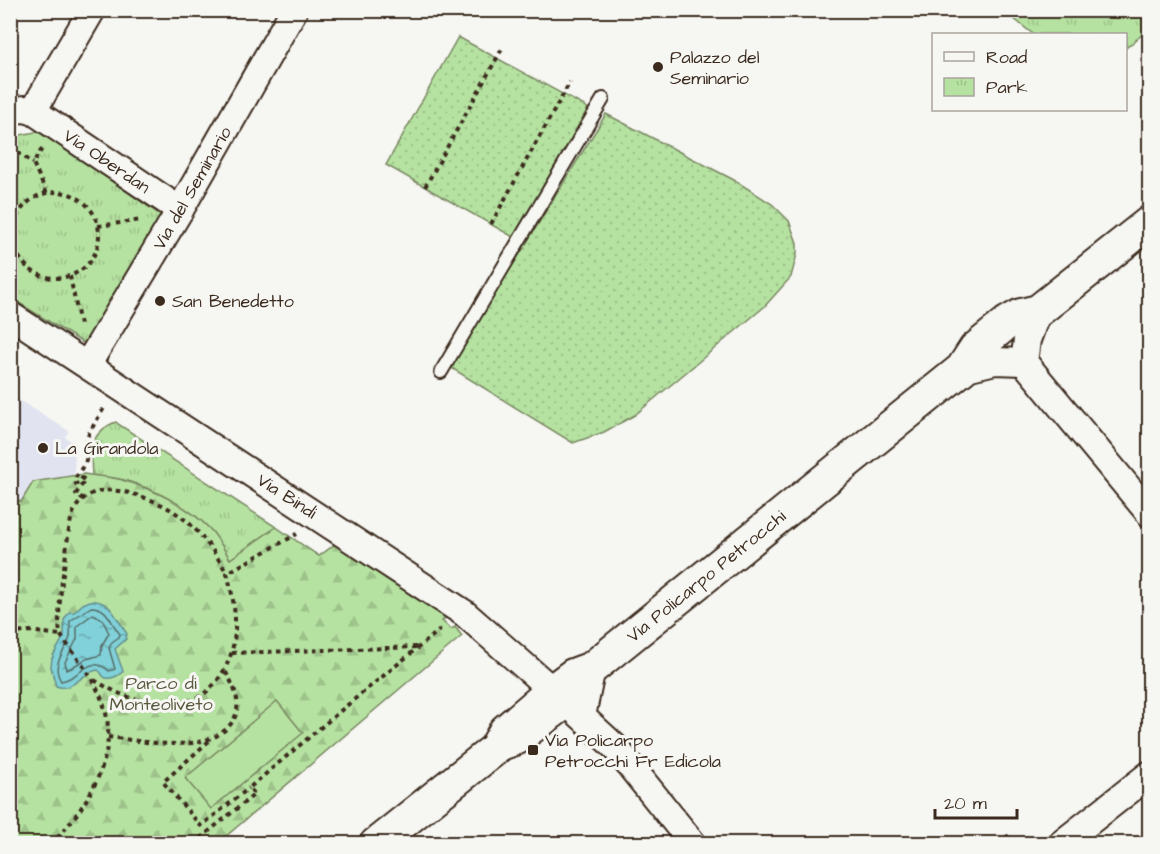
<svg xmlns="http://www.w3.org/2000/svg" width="1160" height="854" font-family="'Architects Daughter',sans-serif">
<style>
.built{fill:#e1e4f0}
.grass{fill:url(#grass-dots);stroke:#788660;stroke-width:1.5}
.forest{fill:url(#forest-firs);stroke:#788660;stroke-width:1.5}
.park{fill:url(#park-tufts);stroke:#788660;stroke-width:1.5}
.garden{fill:#b5e2a1;stroke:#788660;stroke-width:1.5}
.water{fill:url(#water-ripples);stroke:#648e8e;stroke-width:1.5}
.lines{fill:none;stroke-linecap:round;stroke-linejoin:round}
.shore{stroke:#576d69;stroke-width:1.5}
.service-casing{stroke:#3b2a1e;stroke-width:16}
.minor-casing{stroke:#3b2a1e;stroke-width:30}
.tertiary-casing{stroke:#3b2a1e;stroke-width:36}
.path{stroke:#3b2a1e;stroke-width:4;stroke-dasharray:4.5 4.5;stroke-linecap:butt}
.service{stroke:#f6f6f2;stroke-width:12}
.minor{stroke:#f6f6f2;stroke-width:26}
.tertiary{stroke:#f6f6f2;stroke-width:32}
.poi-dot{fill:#3b2a1e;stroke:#f6f6f2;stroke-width:2}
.labels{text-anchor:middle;stroke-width:6;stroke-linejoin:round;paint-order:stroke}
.poi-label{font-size:18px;fill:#3b2a1e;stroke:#f6f6f2;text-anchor:start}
.street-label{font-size:18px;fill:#3b2a1e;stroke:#f6f6f2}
.park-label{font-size:18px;fill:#5a583f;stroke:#f6f6f2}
</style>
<defs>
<pattern id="grass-dots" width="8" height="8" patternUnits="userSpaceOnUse" patternTransform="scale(1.5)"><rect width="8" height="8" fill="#b5e2a1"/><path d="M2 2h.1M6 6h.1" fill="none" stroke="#9dc28a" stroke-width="1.8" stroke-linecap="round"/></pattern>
<pattern id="forest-firs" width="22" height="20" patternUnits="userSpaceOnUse" patternTransform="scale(1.5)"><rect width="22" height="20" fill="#b5e2a1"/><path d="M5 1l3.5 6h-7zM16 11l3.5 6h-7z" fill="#9dc28a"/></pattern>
<pattern id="park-tufts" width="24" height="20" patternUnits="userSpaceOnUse" patternTransform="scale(1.5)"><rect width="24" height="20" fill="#b5e2a1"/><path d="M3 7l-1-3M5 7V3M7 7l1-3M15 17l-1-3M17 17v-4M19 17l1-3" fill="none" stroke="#9dc28a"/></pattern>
<pattern id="water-ripples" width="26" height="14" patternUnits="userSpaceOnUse" patternTransform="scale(1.5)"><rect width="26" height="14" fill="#80d1d9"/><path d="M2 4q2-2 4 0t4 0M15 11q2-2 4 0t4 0" fill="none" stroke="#6aaaaf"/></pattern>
</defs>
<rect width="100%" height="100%" fill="#f6f6f2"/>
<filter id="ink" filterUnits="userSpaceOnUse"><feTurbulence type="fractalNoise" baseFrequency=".0167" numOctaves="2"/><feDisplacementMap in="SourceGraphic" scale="12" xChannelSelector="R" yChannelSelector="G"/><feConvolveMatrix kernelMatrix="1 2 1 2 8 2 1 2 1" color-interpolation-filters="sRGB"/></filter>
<g filter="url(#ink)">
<polygon class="built" points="11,395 69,431 65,437 74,443 75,453 74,476 33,483 21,502 11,509"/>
<g class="grass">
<polygon points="458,37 588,108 515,238 386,165"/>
<polygon points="606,114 734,180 772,204 789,221 797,243 797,254 791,277 764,307 635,415 604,432 573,443 450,367"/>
</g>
<path class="forest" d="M84 474C97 476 112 476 125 481 155 490 188 506 209 528 218 537 224 549 230 559L276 527 319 556 337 543 448 616 442 621 451 629 455 627 462 636 218 843H11L10 509 16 500 21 502 33 482Z"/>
<g class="park">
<polygon points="1004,11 1149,11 1149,29 1126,48 1126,34 1033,34"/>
<polygon points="40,131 163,217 85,344 11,298 10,137"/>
<path d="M116 422 118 424 276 527 230 559C224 549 218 537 209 528 188 506 154 489 124 480 114 477 103 477 92 475 90 450 90 432 116 422Z"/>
</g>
<polygon class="garden" points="277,701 303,733 211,809 185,778"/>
<path class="water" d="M90 601C111 599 117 620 127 634L126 639 115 649 123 671C120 675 109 681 104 677 102 675 101 672 98 670 83 671 73 693 56 686L51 667 52 658 64 636V620L69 612H74L83 604Z"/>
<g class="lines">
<g class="shore">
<path d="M91 607C109 607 110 623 120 634L119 637 112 642 109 648 115 669 109 671C88 653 82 678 61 681 51 665 63 654 69 640 72 634 69 627 70 621Z"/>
<polygon points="93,614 102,619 109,633 102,645 101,655 86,659 67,670 65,662 77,639 77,626"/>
</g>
<g class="service-casing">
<polyline id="service" points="441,372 603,99"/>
</g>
<g class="minor-casing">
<g id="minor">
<polyline points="10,111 24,109 33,111 180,210"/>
<polyline points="33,111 92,10"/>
<polyline points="1038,311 1027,340 1024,362 1150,514"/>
<polyline points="10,315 464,613 568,704"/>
<polyline points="88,364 180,210 294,10"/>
<polyline points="962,369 995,361 1024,362"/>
<polyline points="582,716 592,668"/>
<polyline points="495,749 518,741 568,704 615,747 693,844"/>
<polyline points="1061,844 1150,774"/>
</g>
</g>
<g class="tertiary-casing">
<polyline id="tertiary" points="376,844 495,749 505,731 553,690 573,675 592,668 962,369 975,349 1007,323 1021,315 1038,311 1150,222"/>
</g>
<g class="path">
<polyline points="10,147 33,163"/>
<polyline points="42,149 33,163 47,194"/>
<polyline points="425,187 503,47"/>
<circle cx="56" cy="235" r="43"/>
<polyline points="491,224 570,82"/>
<polyline points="98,226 142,220"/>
<polyline points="70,276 80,325"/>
<polyline points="84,499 76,494 85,480 82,478 79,483 76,484 75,479 86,461 86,445 89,433 104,408"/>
<polyline points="10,634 30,631 60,635"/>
<polyline points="232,653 419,647"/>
<path d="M94 680C121 696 140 704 172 702 179 701 188 702 195 699 203 696 210 689 216 682 242 650 237 610 227 573L297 534"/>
<path d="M108 737C144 741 203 755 229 726 245 709 235 687 225 671"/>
<polyline points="209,741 163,782 201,826 249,788"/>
<polyline points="1006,835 1013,844"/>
<path d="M51 844C79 816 105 778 108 738 110 703 92 678 73 652 69 646 62 639 60 633 57 616 62 579 65 561 67 546 68 530 72 516 86 477 130 491 158 503 190 517 210 544 227 573"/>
<polyline points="193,844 255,794 249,788 345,707 441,629"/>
</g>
<use href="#service" class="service"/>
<use href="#minor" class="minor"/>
<use href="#tertiary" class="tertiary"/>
</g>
</g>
<g class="poi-dot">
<circle cx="658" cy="67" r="6"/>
<circle cx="160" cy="301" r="6"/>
<circle cx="43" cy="448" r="6"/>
<rect x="527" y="744" width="12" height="12" rx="3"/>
</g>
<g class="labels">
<g class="poi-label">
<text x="670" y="63">Palazzo del<tspan x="670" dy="21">Seminario</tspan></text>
<text x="172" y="307">San Benedetto</text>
<text x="55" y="454">La Girandola</text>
<text x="545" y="746">Via Policarpo<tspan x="545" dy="21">Petrocchi Fr Edicola</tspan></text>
</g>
<g class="street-label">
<text transform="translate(107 161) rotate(34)" y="6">Via Oberdan</text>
<text transform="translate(192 188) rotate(-60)" y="6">Via del Seminario</text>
<text transform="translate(287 496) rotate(33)" y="6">Via Bindi</text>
<text transform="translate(706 576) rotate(-39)" y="6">Via Policarpo Petrocchi</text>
</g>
<g class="park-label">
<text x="161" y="689">Parco di<tspan x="161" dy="21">Monteoliveto</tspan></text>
</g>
</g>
<rect width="1160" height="854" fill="none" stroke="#f6f6f2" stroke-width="36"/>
<rect x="18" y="18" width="1124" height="818" fill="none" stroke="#3b2a1e" stroke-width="2" filter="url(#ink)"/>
<rect x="932" y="33" width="195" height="78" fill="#f6f6f2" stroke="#aba49d" stroke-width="1.5"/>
<rect x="944" y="52" width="30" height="9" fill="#f6f6f2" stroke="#aba49d" stroke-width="1.5"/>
<text x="986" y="63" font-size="18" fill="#3b2a1e">Road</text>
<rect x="944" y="78" width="30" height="18" fill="url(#park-tufts)" stroke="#aba49d" stroke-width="1.5"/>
<text x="986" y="93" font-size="18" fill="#3b2a1e">Park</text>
<path d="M935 809v9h82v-9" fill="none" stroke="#3b2a1e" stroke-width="3"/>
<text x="944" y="809" font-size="18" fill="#3b2a1e" stroke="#f6f6f2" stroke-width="4.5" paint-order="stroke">20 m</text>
</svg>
